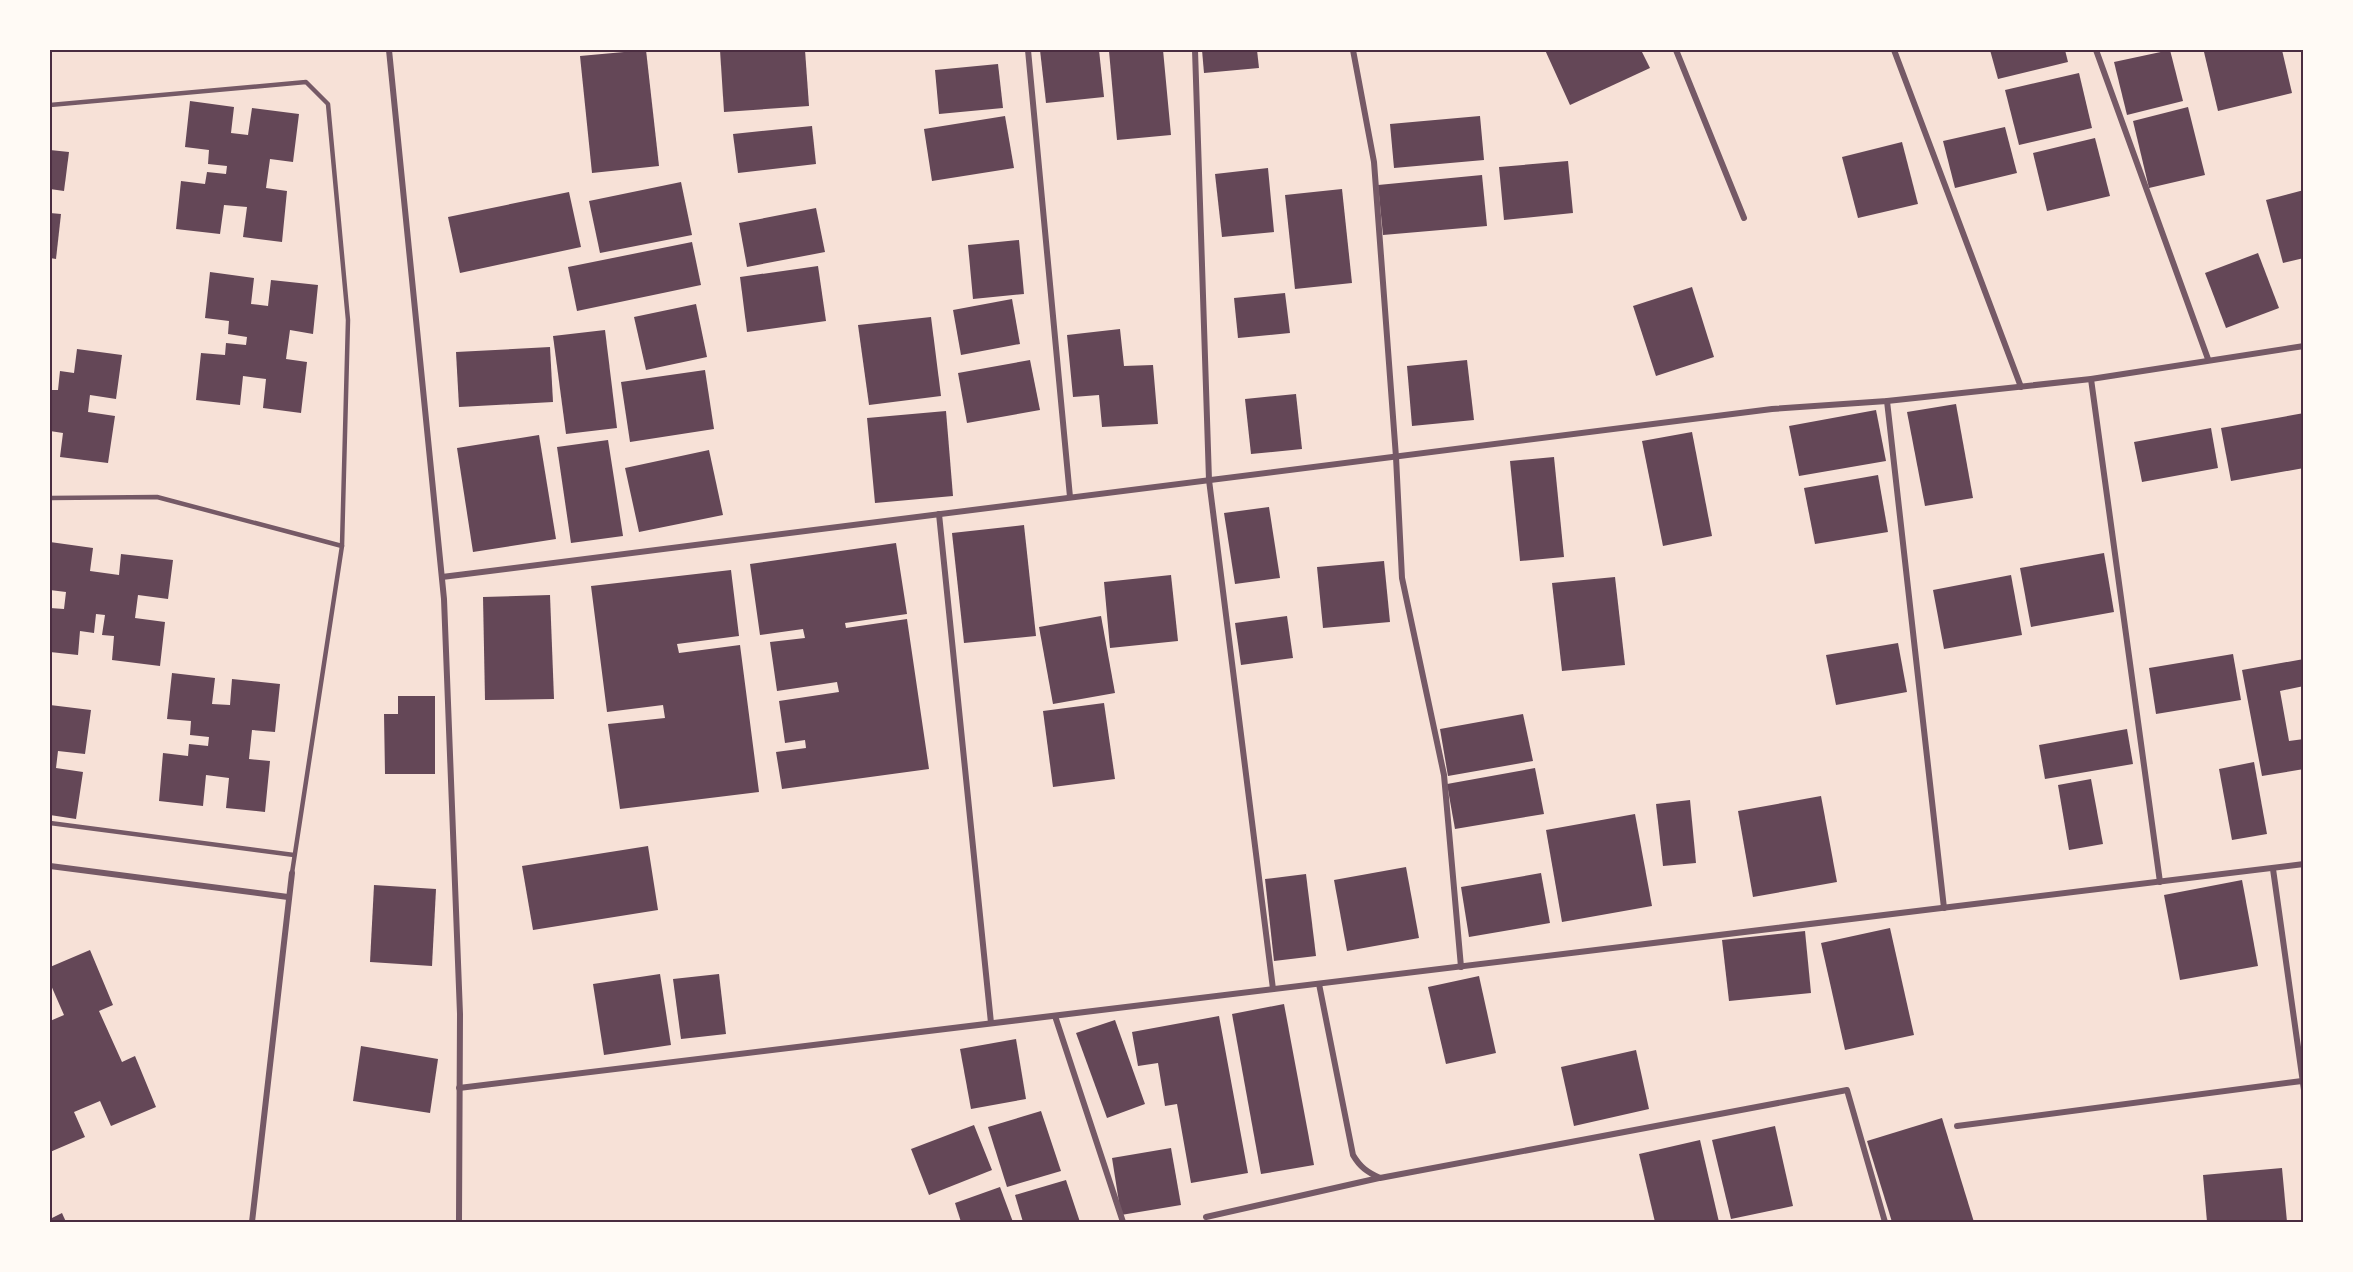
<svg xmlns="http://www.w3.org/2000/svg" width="2353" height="1272" font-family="'Sofia Sans Condensed',sans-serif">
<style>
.building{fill:#644757}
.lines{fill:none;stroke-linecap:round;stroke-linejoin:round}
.service{stroke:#755966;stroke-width:4.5}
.minor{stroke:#755966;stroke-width:6}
.neatline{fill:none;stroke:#4a2c40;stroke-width:2}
</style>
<rect width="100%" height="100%" fill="#f7e1d7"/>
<g class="building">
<polygon points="646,50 659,166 592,173 580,56"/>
<polygon points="720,50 805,50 809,106 724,112"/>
<polygon points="1040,50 1099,50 1104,97 1046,103"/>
<polygon points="1126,50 1163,50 1171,135 1117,140 1109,51"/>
<polygon points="1202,50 1257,50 1259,68 1204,73"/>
<polygon points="1545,50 1641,50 1650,68 1570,105"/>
<polygon points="1990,50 2065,50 2068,62 1998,79"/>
<polygon points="2170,50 2183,101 2127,115 2114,62"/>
<polygon points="2216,50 2282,50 2292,93 2218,111 2204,52"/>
<polygon points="998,64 1003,108 939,114 935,70"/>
<polygon points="2079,73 2092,128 2019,145 2005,90"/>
<polygon points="190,101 234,107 231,133 248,135 252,108 299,114 293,162 270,159 266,188 287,191 282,242 243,237 247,207 224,205 220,234 176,229 181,181 205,184 207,172 226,174 227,166 208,164 209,150 185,147"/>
<polygon points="2188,107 2205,175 2149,188 2133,121"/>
<polygon points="1005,116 1014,168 932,181 924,129"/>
<polygon points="1480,116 1484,160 1394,168 1390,124"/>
<polygon points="812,126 816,164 738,173 733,134"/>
<polygon points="2005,127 2017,173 1955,188 1943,141"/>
<polygon points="2095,138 2110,196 2047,211 2033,153"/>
<polygon points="1902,142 1918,204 1858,218 1842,157"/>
<polygon points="50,150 69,152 64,191 50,189"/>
<polygon points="1568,161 1573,213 1504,220 1499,167"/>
<polygon points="1268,168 1274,232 1222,237 1215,174"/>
<polygon points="1482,175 1487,226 1383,235 1378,185"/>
<polygon points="681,182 692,235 600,253 589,201"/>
<polygon points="1342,189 1352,283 1295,289 1285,195"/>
<polygon points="2304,190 2304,258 2283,263 2266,200"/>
<polygon points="569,192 581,247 460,273 448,217"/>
<polygon points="816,208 825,252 747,267 739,223"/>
<polygon points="50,213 61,214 56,259 50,258"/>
<polygon points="1019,240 1024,294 973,299 968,245"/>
<polygon points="692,242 701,285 577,311 568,267"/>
<polygon points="2258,253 2279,308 2226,328 2205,273"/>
<polygon points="818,266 826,321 747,332 740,277"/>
<polygon points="210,272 254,278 251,304 268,306 271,280 318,285 313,334 290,330 286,359 307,362 301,413 263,408 266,379 243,376 240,405 196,400 201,353 225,355 226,343 246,345 247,337 228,334 229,321 205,318"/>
<polygon points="1692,287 1714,357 1656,376 1633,306"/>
<polygon points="1285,293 1290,333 1238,338 1234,298"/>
<polygon points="1012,299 1020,344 961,355 953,310"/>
<polygon points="696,304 707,357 646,370 634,317"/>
<polygon points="931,317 941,396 869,405 858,325"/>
<polygon points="1120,329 1124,366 1153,365 1158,424 1102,427 1099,395 1073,397 1067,335"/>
<polygon points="605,330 617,428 566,434 553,336"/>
<polygon points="550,347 553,402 459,407 456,352"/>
<polygon points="77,349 122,355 116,399 90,395 88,412 115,416 108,463 60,457 63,433 50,431 50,390 58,390 60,371 74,373"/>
<polygon points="1030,360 1040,410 967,423 958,373"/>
<polygon points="1467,360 1474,420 1412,426 1407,366"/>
<polygon points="705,370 714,429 630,442 621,382"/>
<polygon points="1296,394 1302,449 1251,454 1245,399"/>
<polygon points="1956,404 1973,498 1925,506 1907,412"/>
<polygon points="1876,410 1886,461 1799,476 1789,426"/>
<polygon points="946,411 953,496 875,503 867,418"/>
<polygon points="2304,413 2304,468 2231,481 2221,428"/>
<polygon points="2211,428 2218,468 2142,482 2134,442"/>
<polygon points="1692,432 1712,536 1663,546 1642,441"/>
<polygon points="539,435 556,539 473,552 457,448"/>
<polygon points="608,440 623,536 571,543 557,447"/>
<polygon points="709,450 723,515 639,532 625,468"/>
<polygon points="1554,457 1564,557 1520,561 1510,461"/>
<polygon points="1878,475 1888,532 1815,544 1804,488"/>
<polygon points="1269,507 1280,578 1235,584 1224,513"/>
<polygon points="1024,525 1036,636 964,643 952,533"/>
<polygon points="50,542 93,548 90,571 119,575 121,554 173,560 168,599 138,595 135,618 165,622 160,666 112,660 114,636 102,635 105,615 96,614 94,633 80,631 78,655 50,652 50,608 64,609 66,592 50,590"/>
<polygon points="896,543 907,614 845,623 846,628 907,619 929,769 782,789 776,752 806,748 805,740 785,743 779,701 839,692 837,682 777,691 770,642 805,638 803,629 760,635 750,564"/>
<polygon points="2104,553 2114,612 2031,627 2020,568"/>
<polygon points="1384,561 1390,622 1323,628 1317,567"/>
<polygon points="731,570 739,636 677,644 679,653 740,645 759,792 620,809 608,724 665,718 663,705 607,712 591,586"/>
<polygon points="1171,575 1178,641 1110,648 1104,582"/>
<polygon points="2011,575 2022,635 1944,649 1933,590"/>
<polygon points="1615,577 1625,665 1562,671 1552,583"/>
<polygon points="550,595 554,699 485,700 483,597"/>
<polygon points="1101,616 1115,693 1053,704 1039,627"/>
<polygon points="1287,616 1293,658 1241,665 1235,623"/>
<polygon points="1898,643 1907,692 1836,705 1826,655"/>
<polygon points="2233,654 2241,700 2156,714 2149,668"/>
<polygon points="2304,659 2304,686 2280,691 2289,741 2304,739 2304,769 2262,776 2242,670"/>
<polygon points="172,673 215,678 212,704 230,705 232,679 280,684 275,732 252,730 249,759 270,761 265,812 226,808 229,778 206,775 203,806 159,801 163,753 188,756 189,744 208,746 209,737 190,735 191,721 167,719"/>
<polygon points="398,696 435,696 435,774 385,774 384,714 398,714"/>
<polygon points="1104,703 1115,779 1053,787 1043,711"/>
<polygon points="50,705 91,710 85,754 58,751 56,768 83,772 76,819 50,815"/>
<polygon points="1523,714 1533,761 1448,776 1440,729"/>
<polygon points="2127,729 2133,764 2045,779 2039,745"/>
<polygon points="2254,762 2267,834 2232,840 2219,769"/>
<polygon points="1535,768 1544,814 1455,829 1447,784"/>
<polygon points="2091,779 2103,844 2069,850 2058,785"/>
<polygon points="1821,796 1837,882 1753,897 1738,811"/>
<polygon points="1690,800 1696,863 1663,866 1656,804"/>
<polygon points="1635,814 1652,906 1562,922 1546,830"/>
<polygon points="648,846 658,910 533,930 522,866"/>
<polygon points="1406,867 1419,938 1347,951 1334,880"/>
<polygon points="1541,873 1550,923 1469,937 1461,887"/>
<polygon points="1306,874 1316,956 1274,961 1265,879"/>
<polygon points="2242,880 2258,966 2180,980 2164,895"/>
<polygon points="374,885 436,889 432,966 370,962"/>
<polygon points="1890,928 1914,1035 1845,1050 1821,943"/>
<polygon points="1805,931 1811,993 1729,1001 1722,940"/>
<polygon points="90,950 113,1005 99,1011 122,1062 135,1056 156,1107 111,1126 100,1101 74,1112 85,1137 50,1152 50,1021 64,1015 50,983 50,967"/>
<polygon points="660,974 671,1045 604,1055 593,984"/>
<polygon points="719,974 726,1034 681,1039 673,979"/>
<polygon points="1479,976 1496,1053 1446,1064 1428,987"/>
<polygon points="1284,1004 1314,1165 1261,1174 1232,1014"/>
<polygon points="1219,1016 1248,1173 1191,1183 1177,1104 1165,1106 1158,1063 1138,1066 1132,1032"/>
<polygon points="1115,1020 1145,1104 1107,1118 1076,1033"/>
<polygon points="1016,1039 1026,1099 971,1109 960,1049"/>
<polygon points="361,1046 438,1059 430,1113 353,1101"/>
<polygon points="1636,1050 1649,1109 1574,1126 1561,1067"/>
<polygon points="1041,1111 1061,1171 1007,1187 988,1127"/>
<polygon points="1942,1118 1974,1222 1892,1222 1867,1141"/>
<polygon points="974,1125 992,1170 929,1195 911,1149"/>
<polygon points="1775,1126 1793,1206 1731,1219 1712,1140"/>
<polygon points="1700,1140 1719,1222 1655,1222 1639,1154"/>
<polygon points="1171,1148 1181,1205 1121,1215 1112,1158"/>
<polygon points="2282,1168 2287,1222 2207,1222 2203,1175"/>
<polygon points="1066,1180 1080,1222 1023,1222 1015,1195"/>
<polygon points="1000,1187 1013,1222 961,1222 955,1203"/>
<polygon points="62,1213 66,1222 50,1222 50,1219"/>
</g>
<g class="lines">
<g class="service">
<polyline points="50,105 306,82 328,104 348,320 342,546 292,873"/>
<polyline points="50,498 157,497 342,546"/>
<polyline points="50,823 294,855"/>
</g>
<g class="minor">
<polyline points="389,50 444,599 460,1014 459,1222"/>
<polyline points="1028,50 1070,497"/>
<polyline points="1195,50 1209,480 1273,989"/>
<polyline points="1353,50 1374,162 1396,457 1402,578 1444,775 1461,967"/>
<polyline points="1676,50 1744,218"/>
<polyline points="1894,50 2021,387"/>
<polyline points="2096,50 2208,359"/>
<polyline points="2091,379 2160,882"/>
<polyline points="1887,401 1944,908"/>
<polyline points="939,514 991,1023"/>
<polyline points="442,577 1772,409 1887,401 2091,379 2304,346"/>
<polyline points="50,866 288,897"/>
<polyline points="2273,869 2304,1090"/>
<path d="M1319 984 1353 1155C1360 1167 1367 1172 1380 1178L1847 1090 1885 1222"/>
<polyline points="1055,1016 1123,1222"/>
<polyline points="459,1088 2304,864"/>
<polyline points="1957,1126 2302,1081"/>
<polyline points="1206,1217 1379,1178"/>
<polyline points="252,1222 292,873"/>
</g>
</g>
<rect width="2353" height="1272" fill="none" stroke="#fffaf5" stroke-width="102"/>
<rect x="51" y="51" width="2251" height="1170" class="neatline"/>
</svg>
